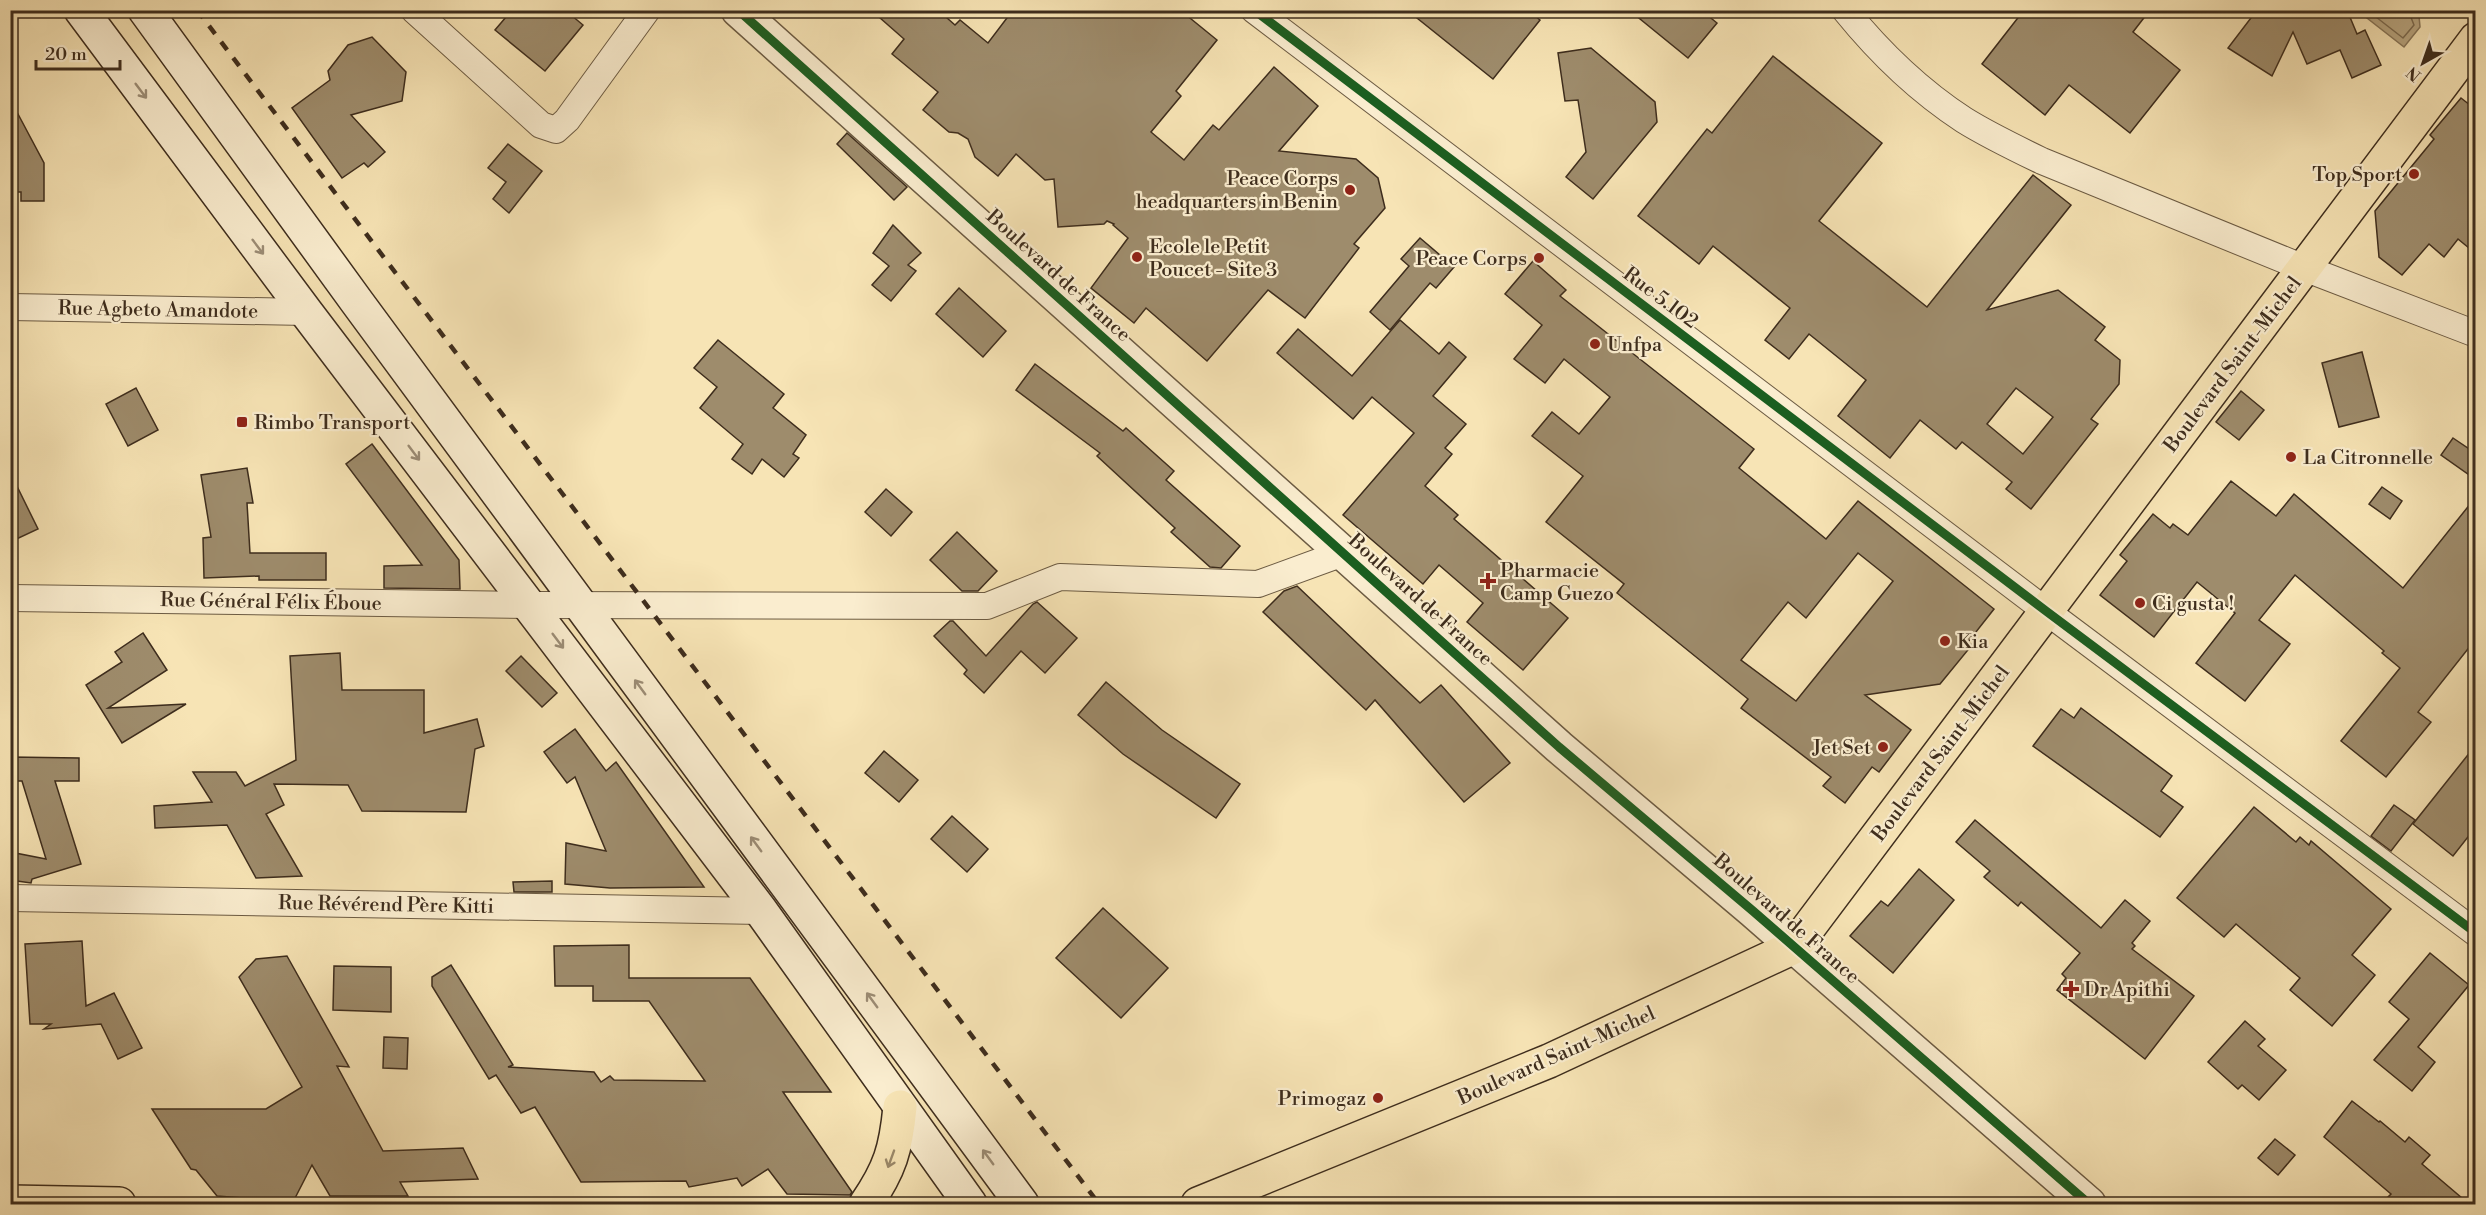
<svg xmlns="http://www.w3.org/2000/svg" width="2486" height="1215" font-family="'Libre Bodoni',serif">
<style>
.water{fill:#b8a681;stroke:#877659;stroke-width:1.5}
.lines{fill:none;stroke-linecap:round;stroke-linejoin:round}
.shore{stroke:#7b6a4f;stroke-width:1.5}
.building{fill:#9e8c6c;stroke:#3e2d1d;stroke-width:1.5;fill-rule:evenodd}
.minor-casing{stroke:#6c5b43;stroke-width:28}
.tertiary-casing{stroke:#6c5b43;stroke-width:36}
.secondary-casing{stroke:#3e2d1d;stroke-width:36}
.primary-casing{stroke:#3e2d1d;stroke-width:36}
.minor{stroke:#faedcf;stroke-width:26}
.tertiary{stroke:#faedcf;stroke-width:33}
.secondary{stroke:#faedcf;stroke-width:33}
.primary{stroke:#f7e4b5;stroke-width:33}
.rail{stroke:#3e2d1d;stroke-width:4.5;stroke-dasharray:10 10;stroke-linecap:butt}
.cycleway-casing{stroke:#faedcf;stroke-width:13}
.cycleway{stroke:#1b5e20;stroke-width:9}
.oneway{stroke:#9c8d76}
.oneway2{stroke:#9a8869}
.poi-dot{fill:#8f2418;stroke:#faedcf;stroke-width:2}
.labels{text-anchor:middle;stroke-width:4.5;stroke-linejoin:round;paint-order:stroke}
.poi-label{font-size:20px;fill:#3e2d1d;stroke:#faedcf;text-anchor:start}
.street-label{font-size:20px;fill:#3e2d1d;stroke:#faedcf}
</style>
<rect width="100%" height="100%" fill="#f7e4b5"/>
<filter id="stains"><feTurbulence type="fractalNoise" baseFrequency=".00333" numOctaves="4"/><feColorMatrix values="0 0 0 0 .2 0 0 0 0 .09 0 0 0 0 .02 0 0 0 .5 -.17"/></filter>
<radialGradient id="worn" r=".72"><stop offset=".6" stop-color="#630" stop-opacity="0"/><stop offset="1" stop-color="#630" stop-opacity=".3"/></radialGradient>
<polygon class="water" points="2358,11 2411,11 2419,16 2420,27 2404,47"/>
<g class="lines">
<polyline class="shore" points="2367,10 2403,38 2414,25 2408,10"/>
</g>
<g class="building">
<polygon points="512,10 565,10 583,25 545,71 495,30"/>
<polygon points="871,10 938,10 955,25 960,20 988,43 1013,10 1180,10 1217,40 1176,91 1181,96 1151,132 1184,160 1213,125 1219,130 1274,67 1318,106 1279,151 1356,159 1378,178 1385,208 1354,244 1359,248 1305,318 1268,290 1207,361 1146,308 1134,323 1091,288 1128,238 1113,225 1114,224 1107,221 1104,224 1058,227 1054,179 1045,180 1016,154 998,176 975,157 968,139 958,133 949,132 923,110 938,92 892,54 904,39"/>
<polygon points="1407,10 1528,10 1540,20 1493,79"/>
<polygon points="1629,10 1701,10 1717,23 1688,58"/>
<polygon points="2024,10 2150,10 2133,32 2180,70 2130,133 2069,85 2045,115 1982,64"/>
<polygon points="2257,10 2347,10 2357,34 2365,30 2381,65 2352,78 2340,50 2307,64 2293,32 2272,76 2228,48"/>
<polygon points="372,37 406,72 402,101 351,115 385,152 368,167 364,163 342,178 292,108 330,80 328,71 348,45"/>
<polygon points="1591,48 1655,102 1657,122 1593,199 1566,177 1586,152 1578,100 1565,101 1558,53"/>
<path d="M1773 56 1882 143 1819 221 1927 307 2033 175 2071 205 1987 310 2058 290 2105 327 2095 340 2120 360 2119 384 2091 419 2098 424 2031 509 2006 489 2012 482 1962 442 1956 449 1920 420 1890 458 1838 416 1866 380 1809 334 1789 359 1765 340 1790 308 1713 246 1699 264 1638 216 1707 129 1712 133ZM2016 388 2053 417 2023 454 1987 424Z"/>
<polygon points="2461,98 2475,109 2475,253 2458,239 2444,257 2429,244 2402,275 2379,257 2375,211 2434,139 2430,135"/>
<polygon points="10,99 44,163 44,201 21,201 21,192 11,192"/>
<polygon points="847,133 907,187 894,200 837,144"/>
<polygon points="508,144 542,171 509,213 493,199 506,182 488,168"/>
<polygon points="893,225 921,253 908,265 916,271 891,301 872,285 889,266 873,253"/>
<polygon points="1420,238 1454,267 1436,288 1430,283 1390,330 1370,312 1409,266 1401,259"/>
<path d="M1533 261 1566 290 1560 296 1754 449 1739 468 1826 539 1858 501 1994 609 1968 642 1972 645 1940 684 1865 695 1911 730 1879 772 1872 767 1845 803 1823 786 1831 777 1741 708 1748 699 1617 593 1624 584 1546 522 1583 476 1532 436 1552 412 1579 434 1610 397 1564 359 1545 383 1514 359 1542 325 1505 294ZM1858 553 1893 581 1796 701 1741 660 1788 602 1806 618Z"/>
<polygon points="959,288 1006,331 983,357 936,314"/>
<polygon points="1400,320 1439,354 1449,342 1466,357 1433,396 1466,424 1445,448 1452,454 1425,486 1458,515 1454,519 1568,618 1523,670 1467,622 1483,603 1439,565 1423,584 1343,515 1414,433 1372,397 1353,419 1277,353 1298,329 1352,376"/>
<polygon points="718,340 784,394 773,408 806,435 793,454 799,458 784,477 762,459 752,474 732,459 743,444 700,408 717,387 694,368"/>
<polygon points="2362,352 2379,417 2339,427 2322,363"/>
<polygon points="1035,364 1123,431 1126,428 1174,471 1166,480 1240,546 1221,568 1210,567 1171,532 1175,528 1097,456 1100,453 1016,390"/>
<polygon points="136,388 158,430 128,446 106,404"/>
<polygon points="2241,391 2264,410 2239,440 2216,422"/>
<polygon points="2453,438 2475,453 2475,479 2441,455"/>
<polygon points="372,444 459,560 460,589 384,588 384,566 422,565 346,464"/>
<polygon points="247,468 253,503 247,503 250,553 326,553 326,580 259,580 259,576 204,578 203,538 211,537 201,475"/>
<polygon points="10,472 38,529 10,542"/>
<polygon points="2231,481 2276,516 2294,494 2403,588 2475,498 2475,640 2418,712 2431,722 2386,777 2341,741 2400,668 2382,653 2384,651 2295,575 2259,620 2290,644 2245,701 2196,663 2235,613 2197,582 2154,637 2100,595 2127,561 2120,555 2153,514 2170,528 2173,524 2188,535"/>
<polygon points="2382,487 2402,501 2390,519 2369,504"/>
<polygon points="886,489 912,512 891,536 865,512"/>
<polygon points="957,532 997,571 978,591 962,591 930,560"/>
<polygon points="1297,586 1420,703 1441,685 1510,763 1464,802 1375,700 1366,710 1263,612 1284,591"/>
<polygon points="1037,602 1077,638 1045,673 1021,651 984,693 964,674 967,670 934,636 950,621 953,621 986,656 1033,604"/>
<polygon points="143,633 167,670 108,708 186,704 122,743 86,685 122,662 115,652"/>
<polygon points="340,653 342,690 424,690 424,733 477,719 484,746 475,749 466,812 362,811 348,785 274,784 284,805 266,814 302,876 256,878 227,825 155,828 154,806 212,802 193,772 236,772 245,786 296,760 290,656"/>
<polygon points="521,656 557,693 542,707 506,671"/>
<polygon points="1106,682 1162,730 1240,784 1216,818 1123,754 1078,715"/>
<polygon points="2081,708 2172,776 2161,791 2183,807 2160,837 2033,746 2061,709 2074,718"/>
<polygon points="575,729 606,771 616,762 704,887 610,888 565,884 566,843 606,851 575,777 567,783 544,752"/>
<polygon points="2475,746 2475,828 2453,856 2413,824"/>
<polygon points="884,751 918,780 899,802 865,773"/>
<polygon points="10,757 79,758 79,781 55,781 81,864 32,879 31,883 10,880 10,852 46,859 22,781 10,781"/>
<polygon points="2394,805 2415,820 2391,851 2371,836"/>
<polygon points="2254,807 2296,842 2300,837 2309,845 2311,841 2391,909 2352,955 2375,975 2332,1026 2290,990 2300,978 2236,924 2224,937 2177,898"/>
<polygon points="952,816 988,849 967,872 931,839"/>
<polygon points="1975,820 2101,928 2125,900 2150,921 2132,943 2135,946 2132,949 2194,996 2145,1059 2057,990 2066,978 2062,974 2080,953 2021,902 2018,906 1984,877 1990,871 1956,842"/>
<polygon points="1919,869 1954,900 1893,973 1850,936 1881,901 1888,906"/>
<polygon points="552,881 552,892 514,892 513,882"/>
<polygon points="1103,908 1168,968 1121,1018 1056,958"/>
<polygon points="82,941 86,1006 114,993 142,1048 118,1059 101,1024 44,1029 51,1024 30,1024 25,944"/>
<polygon points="629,945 629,978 750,978 831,1092 783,1092 852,1192 850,1195 787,1194 768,1169 742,1186 737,1178 689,1187 686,1181 581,1182 535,1107 521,1113 496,1075 489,1079 432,986 432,977 451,965 513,1065 508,1067 594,1072 601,1082 610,1076 614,1080 705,1081 649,1001 593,1001 593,986 555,986 554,946"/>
<polygon points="2430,953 2469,985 2418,1047 2435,1062 2412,1091 2374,1060 2409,1019 2389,1002"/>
<polygon points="287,956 349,1067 337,1066 383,1151 463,1148 478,1179 400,1182 408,1196 330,1196 312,1165 293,1202 217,1196 196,1170 191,1169 152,1109 266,1109 302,1087 239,977 256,959"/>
<polygon points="334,966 391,967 391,1012 333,1010"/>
<polygon points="2245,1021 2265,1039 2258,1046 2286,1070 2259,1100 2242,1085 2238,1089 2208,1062"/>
<polygon points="384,1037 408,1038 407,1069 383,1068"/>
<polygon points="2352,1101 2379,1122 2380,1121 2405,1142 2409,1137 2430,1155 2422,1164 2469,1204 2381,1204 2391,1194 2324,1137"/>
<polygon points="2275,1139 2295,1155 2278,1175 2258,1158"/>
</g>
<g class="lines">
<g class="minor-casing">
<g id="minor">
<polyline points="414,10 541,125 556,130 567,120 647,10"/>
<polyline points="1254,10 2046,611 2476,933"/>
<path d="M1845 10C1879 52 1918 90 1964 120 1988 135 2015 148 2042 161L2304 268 2476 334"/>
<polyline points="10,307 306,312"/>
<polyline points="10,598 531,605 987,606 1060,577 1258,584 1343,553"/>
<polyline points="10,898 761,911"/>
</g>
</g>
<g class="tertiary-casing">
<polyline id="tertiary" points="738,10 1559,747 1753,911 2089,1204"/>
</g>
<g class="secondary-casing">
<g id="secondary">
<polyline points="81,10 306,312 761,911 970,1204"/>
<polyline points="145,10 357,302 1022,1204"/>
</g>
</g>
<g class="primary-casing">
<g id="primary">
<polyline points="10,1202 119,1204"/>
<path d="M866 1204C890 1169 896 1149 900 1107"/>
<polyline points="1198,1204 1549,1061 1794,947 2476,39"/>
</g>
</g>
<use href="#minor" class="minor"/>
<use href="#tertiary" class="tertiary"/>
<use href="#secondary" class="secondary"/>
<use href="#primary" class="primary"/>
<polyline class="rail" points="197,10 1099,1204"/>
<g class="cycleway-casing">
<g id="cycleway">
<polyline points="738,10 1559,747 1753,911 2089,1204"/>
<polyline points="1254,10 2046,611 2476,933"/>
</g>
</g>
<use href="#cycleway" class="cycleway"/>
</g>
<defs><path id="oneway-shaft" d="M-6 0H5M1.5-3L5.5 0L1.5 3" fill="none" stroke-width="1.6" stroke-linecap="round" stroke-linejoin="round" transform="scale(1.5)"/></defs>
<g class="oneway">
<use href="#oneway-shaft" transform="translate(141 91) rotate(53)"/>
<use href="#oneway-shaft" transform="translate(258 247) rotate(53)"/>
<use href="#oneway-shaft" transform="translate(414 453) rotate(53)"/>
<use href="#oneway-shaft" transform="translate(558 641) rotate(53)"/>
<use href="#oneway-shaft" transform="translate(640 687) rotate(-126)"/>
<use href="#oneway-shaft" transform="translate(756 844) rotate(-126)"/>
<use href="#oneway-shaft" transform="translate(872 1000) rotate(-126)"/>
<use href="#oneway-shaft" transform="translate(988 1157) rotate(-126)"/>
</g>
<use class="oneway2" href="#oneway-shaft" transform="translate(891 1159) rotate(110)"/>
<g class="poi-dot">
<circle cx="2414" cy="174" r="6"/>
<circle cx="1350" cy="190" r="6"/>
<circle cx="1137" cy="257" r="6"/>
<circle cx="1539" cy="258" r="6"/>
<circle cx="1595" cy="344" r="6"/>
<rect x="236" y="416" width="12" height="12" rx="3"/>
<circle cx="2291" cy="457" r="6"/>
<path d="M1485 572h6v6h6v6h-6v6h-6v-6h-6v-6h6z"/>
<circle cx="2140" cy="603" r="6"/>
<circle cx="1945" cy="641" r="6"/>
<circle cx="1883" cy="747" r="6"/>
<path d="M2068 980h6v6h6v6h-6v6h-6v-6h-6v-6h6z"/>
<circle cx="1378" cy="1098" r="6"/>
</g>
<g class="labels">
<g class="poi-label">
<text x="2402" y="181" text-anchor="end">Top Sport</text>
<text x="1338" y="185" text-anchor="end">Peace Corps<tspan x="1338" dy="23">headquarters in Benin</tspan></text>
<text x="1149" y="253">Ecole le Petit<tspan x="1149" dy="23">Poucet - Site 3</tspan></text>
<text x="1527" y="265" text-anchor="end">Peace Corps</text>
<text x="1607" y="351">Unfpa</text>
<text x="254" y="429">Rimbo Transport</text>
<text x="2303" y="464">La Citronnelle</text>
<text x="1500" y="577">Pharmacie<tspan x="1500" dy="23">Camp Guezo</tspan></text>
<text x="2152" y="610">Ci gusta !</text>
<text x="1957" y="648">Kia</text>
<text x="1871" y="754" text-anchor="end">Jet Set</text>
<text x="2084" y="996">Dr Apithi</text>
<text x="1366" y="1105" text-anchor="end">Primogaz</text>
</g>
<g class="street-label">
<text transform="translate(1059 275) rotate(42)" y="7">Boulevard de France</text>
<text transform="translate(1661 297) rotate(37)" y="7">Rue 5.102</text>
<text transform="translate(158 309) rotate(1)" y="7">Rue Agbeto Amandote</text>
<text transform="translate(2232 364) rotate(-53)" y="7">Boulevard Saint-Michel</text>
<text transform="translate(1421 599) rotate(42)" y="7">Boulevard de France</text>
<text transform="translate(271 601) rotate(1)" y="7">Rue Général Félix Éboue</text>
<text transform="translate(1940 753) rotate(-53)" y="7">Boulevard Saint-Michel</text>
<text transform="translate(386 904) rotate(1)" y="7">Rue Révérend Père Kitti</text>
<text transform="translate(1787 918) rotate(41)" y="7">Boulevard de France</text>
<text transform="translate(1556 1055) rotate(-24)" y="7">Boulevard Saint-Michel</text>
</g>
</g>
<rect width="2486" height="1215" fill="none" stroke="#f7e4b5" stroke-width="36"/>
<rect x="12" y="12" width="2462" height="1191" fill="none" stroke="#3e2d1d" stroke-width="3"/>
<rect x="18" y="18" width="2450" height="1179" fill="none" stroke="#3e2d1d" stroke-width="1.5"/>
<g transform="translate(2423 63) rotate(220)" stroke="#faedcf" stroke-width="4.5" paint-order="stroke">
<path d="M0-4.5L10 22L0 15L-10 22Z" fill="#3e2d1d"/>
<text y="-9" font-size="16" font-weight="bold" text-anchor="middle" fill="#3e2d1d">N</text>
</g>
<path d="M36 60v9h84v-9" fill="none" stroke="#3e2d1d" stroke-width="3"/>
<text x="45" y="60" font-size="18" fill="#3e2d1d" stroke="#faedcf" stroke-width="4.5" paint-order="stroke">20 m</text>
<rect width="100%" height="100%" filter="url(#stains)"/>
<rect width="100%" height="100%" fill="url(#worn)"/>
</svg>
